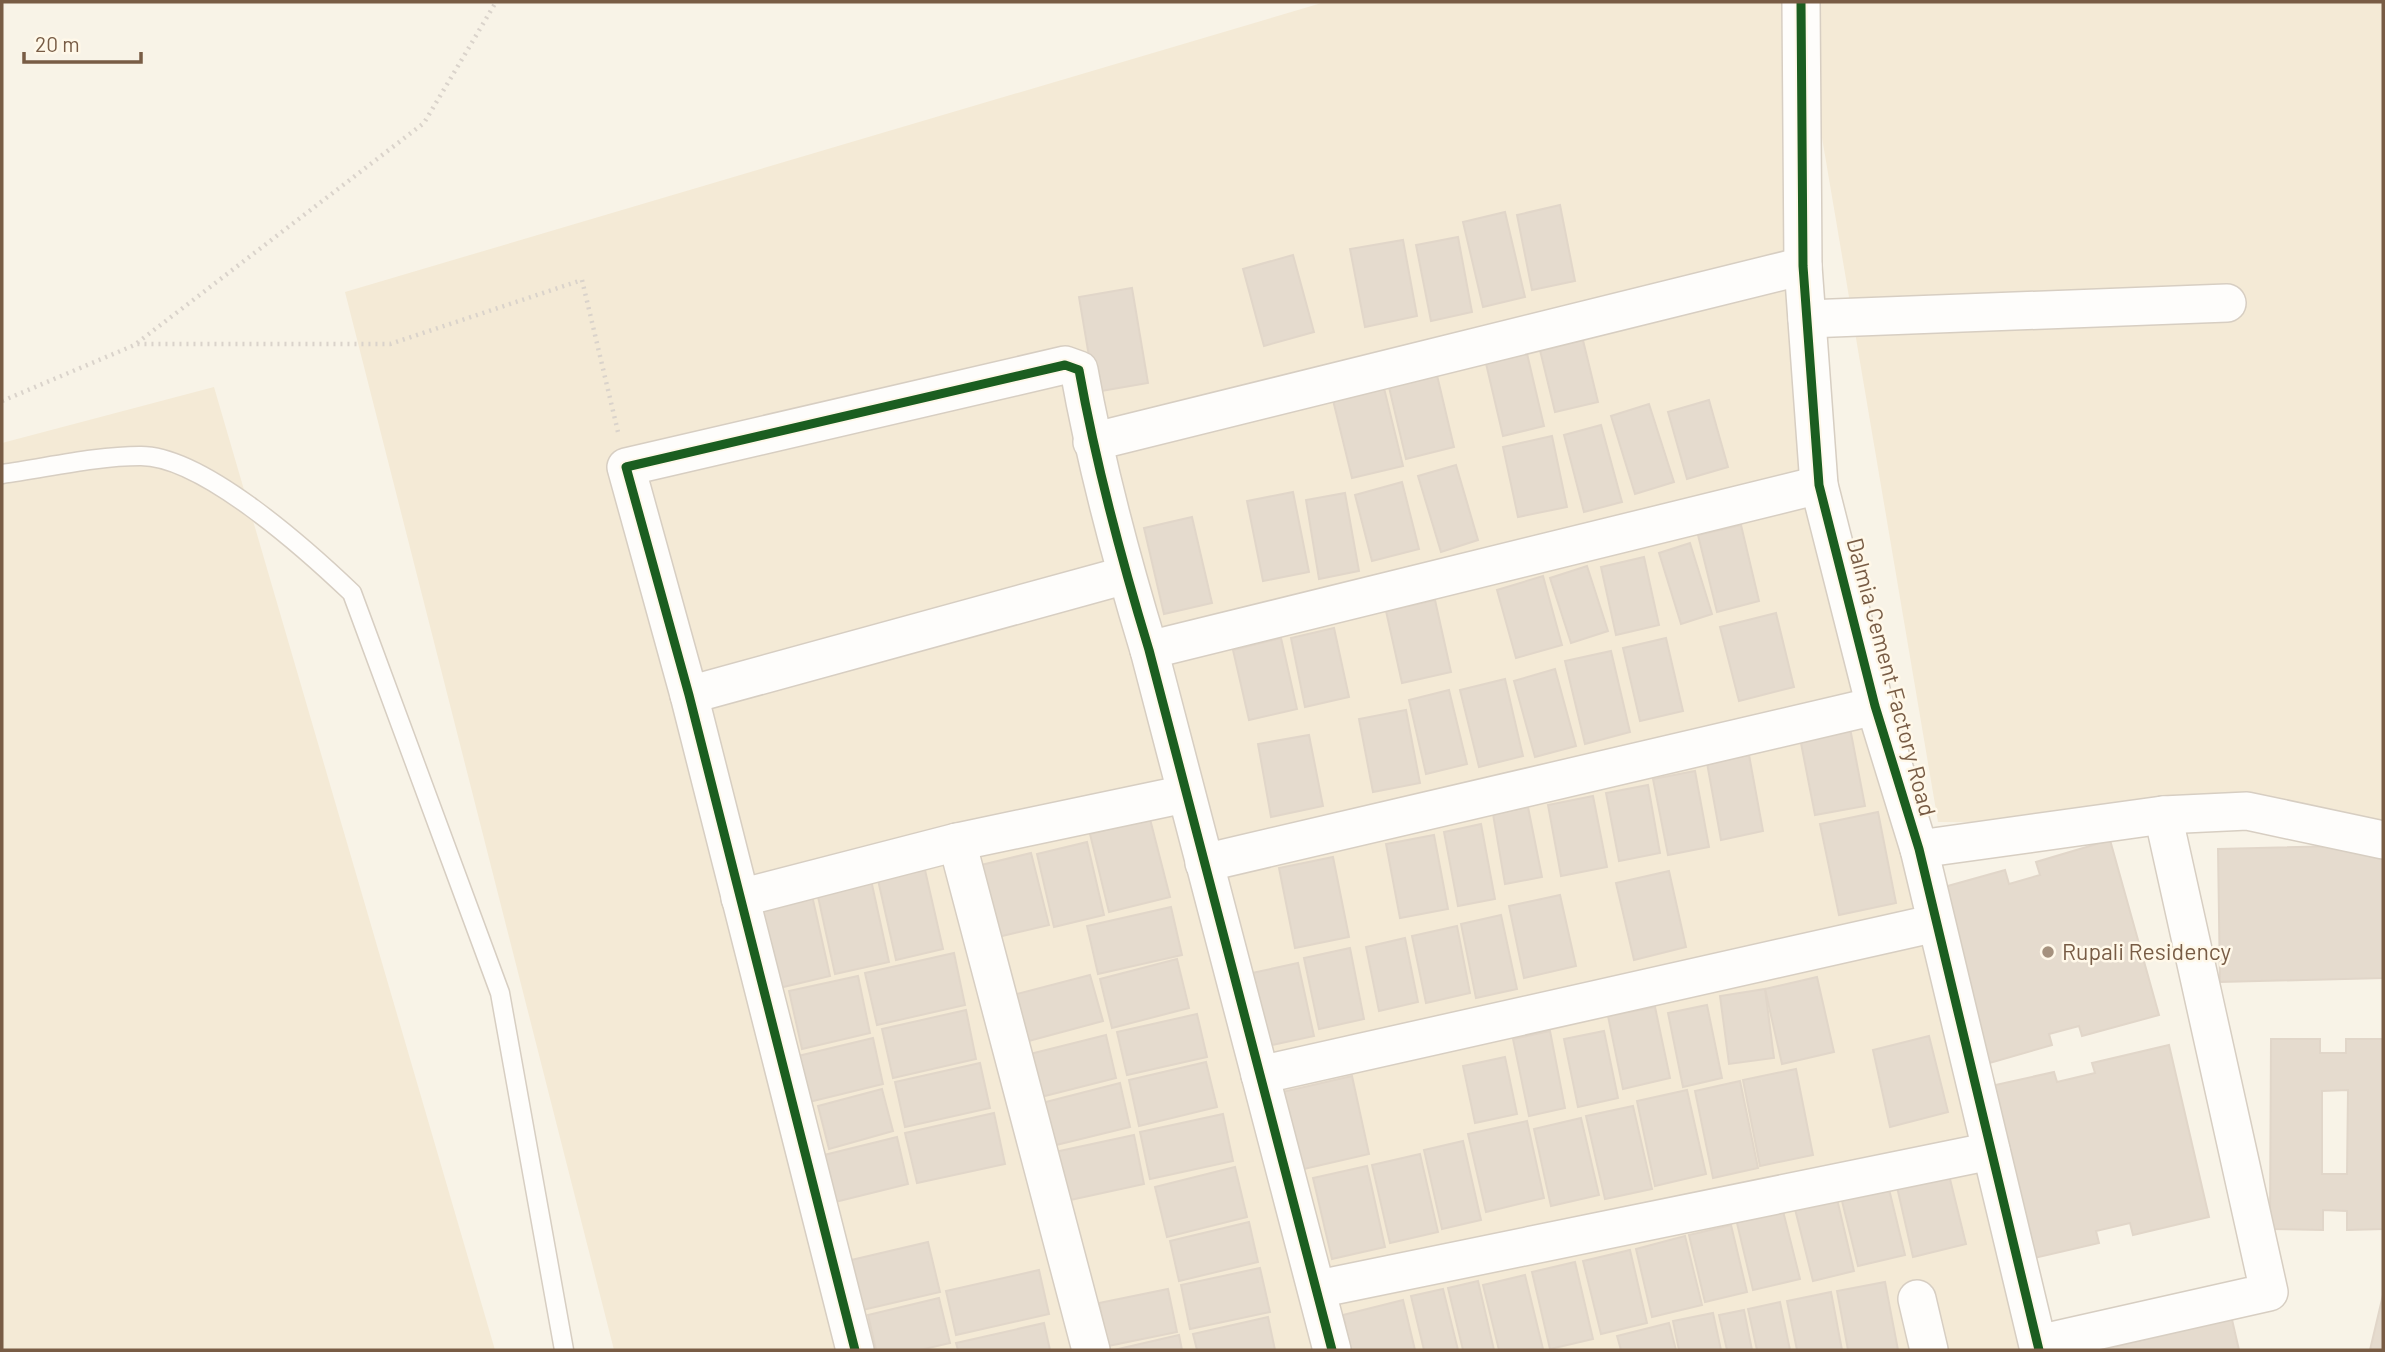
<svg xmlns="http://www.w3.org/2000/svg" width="2385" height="1352" font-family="Barlow,sans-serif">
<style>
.residential{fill:#f4ead6}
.building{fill:#e5dbce;stroke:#e1d6c9;stroke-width:2;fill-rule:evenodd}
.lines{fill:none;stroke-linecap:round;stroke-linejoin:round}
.lane-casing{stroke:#d7cec2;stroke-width:21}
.street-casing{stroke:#d7cec2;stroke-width:40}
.path{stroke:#dad3cb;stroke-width:4.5;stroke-dasharray:2 5;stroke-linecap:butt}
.lane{stroke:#fefdfb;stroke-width:18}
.street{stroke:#fefdfb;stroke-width:37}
.cycleway-casing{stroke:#fff8e9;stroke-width:13}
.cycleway{stroke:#1b5e20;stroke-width:9}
.poi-dot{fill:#a5917e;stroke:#fff8e9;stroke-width:2.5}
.labels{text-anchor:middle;stroke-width:5;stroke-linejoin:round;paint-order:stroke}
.street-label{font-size:23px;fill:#785c45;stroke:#fff8e9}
.poi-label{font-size:23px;fill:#785c45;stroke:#fff8e9;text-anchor:start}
</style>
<rect width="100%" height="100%" fill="#f8f3e7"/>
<g class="residential">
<polygon points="1325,2 1787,2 1827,486 2036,1350 614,1350 345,292"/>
<polygon points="1799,2 2383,2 2383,826 1938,822"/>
<polygon points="214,387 495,1350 2,1350 2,443"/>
</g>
<g class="building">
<polygon points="1560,205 1575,281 1532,290 1517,215"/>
<polygon points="1505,212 1525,297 1483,307 1463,222"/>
<polygon points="1458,237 1472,312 1431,321 1416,245"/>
<polygon points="1403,240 1417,316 1365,327 1350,249"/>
<polygon points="1293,255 1314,332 1264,346 1243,269"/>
<polygon points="1132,288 1148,383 1095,392 1079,297"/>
<polygon points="1581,332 1598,402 1555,412 1538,342"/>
<polygon points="1525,345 1544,426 1503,436 1484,355"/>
<polygon points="1436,371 1454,447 1406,459 1388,383"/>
<polygon points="1383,384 1403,466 1352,478 1332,396"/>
<polygon points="1709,400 1728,467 1687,479 1668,412"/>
<polygon points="1649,404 1674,482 1635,494 1611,416"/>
<polygon points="1601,425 1622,502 1584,512 1564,435"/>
<polygon points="1552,436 1567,507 1518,517 1503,447"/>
<polygon points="1456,465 1478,540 1441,552 1418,476"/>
<polygon points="1402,482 1419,549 1372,561 1355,495"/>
<polygon points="1293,492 1309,572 1263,581 1247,501"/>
<polygon points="1345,493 1359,571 1319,579 1306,500"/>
<polygon points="1192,517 1212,603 1164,614 1144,528"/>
<polygon points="1741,525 1759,601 1717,612 1698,535"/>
<polygon points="1690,543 1712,614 1681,624 1659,553"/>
<polygon points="1644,557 1659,625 1616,635 1601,567"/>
<polygon points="1587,566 1608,631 1571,643 1550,578"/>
<polygon points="1543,576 1562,645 1516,658 1497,590"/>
<polygon points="1435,600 1451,672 1402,683 1386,611"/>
<polygon points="1776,613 1794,687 1739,701 1720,627"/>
<polygon points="1334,628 1349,697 1305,707 1291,638"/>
<polygon points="1281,638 1297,709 1249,720 1233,650"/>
<polygon points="1666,638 1683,711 1640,721 1623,648"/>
<polygon points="1611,651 1630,732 1585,744 1565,661"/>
<polygon points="1555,669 1576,746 1535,757 1514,681"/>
<polygon points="1505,679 1523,756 1479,767 1460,690"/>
<polygon points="1449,690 1467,764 1426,774 1409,700"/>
<polygon points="1406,710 1420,783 1373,792 1359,719"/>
<polygon points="1850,728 1865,806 1815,815 1800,738"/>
<polygon points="1309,735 1323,806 1271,817 1258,744"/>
<polygon points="1749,755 1763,831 1721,840 1707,763"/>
<polygon points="1695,771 1709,847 1668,855 1653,779"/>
<polygon points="1648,785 1660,853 1619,861 1606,793"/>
<polygon points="1593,796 1607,867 1561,876 1548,805"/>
<polygon points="1528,807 1542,877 1505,884 1493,814"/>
<polygon points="1878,812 1896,903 1839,915 1820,824"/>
<polygon points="1150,819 1170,897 1109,912 1090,834"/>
<polygon points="1481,824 1495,899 1458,906 1444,832"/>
<polygon points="1434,835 1448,909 1400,918 1386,844"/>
<polygon points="2110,840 2159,1015 2082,1036 2079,1026 2049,1034 2052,1045 1986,1064 1937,889 2005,870 2009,884 2040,875 2036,862"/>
<polygon points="1087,842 1104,915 1054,927 1037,854"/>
<polygon points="2383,845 2383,978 2220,982 2218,849"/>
<polygon points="1031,853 1049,925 998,937 981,865"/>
<polygon points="1333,857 1349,937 1295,948 1279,868"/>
<polygon points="925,870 943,949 896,960 878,880"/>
<polygon points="1669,871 1686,947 1634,960 1616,883"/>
<polygon points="871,880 889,962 835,974 817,892"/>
<polygon points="811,891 830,976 775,989 756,904"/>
<polygon points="1560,895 1576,966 1524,978 1509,906"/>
<polygon points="1171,907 1182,955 1098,974 1087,926"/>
<polygon points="1501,915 1517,989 1476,998 1461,924"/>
<polygon points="1457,926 1470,993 1426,1003 1412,936"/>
<polygon points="1405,938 1418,1002 1379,1011 1366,947"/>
<polygon points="1350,948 1364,1019 1319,1029 1304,958"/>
<polygon points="954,953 965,1005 877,1025 865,973"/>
<polygon points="1177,959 1189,1008 1112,1028 1100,979"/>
<polygon points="1298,963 1314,1036 1268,1046 1252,973"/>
<polygon points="1090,975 1103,1021 1025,1042 1013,995"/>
<polygon points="858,976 870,1033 802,1049 789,991"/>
<polygon points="1817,977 1834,1052 1782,1064 1765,989"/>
<polygon points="1765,989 1774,1058 1729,1064 1720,996"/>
<polygon points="1707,1005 1722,1078 1683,1087 1668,1013"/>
<polygon points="1655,1007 1670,1078 1623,1089 1608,1016"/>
<polygon points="966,1010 976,1059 893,1078 882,1029"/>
<polygon points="1197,1014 1207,1057 1127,1075 1117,1032"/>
<polygon points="1550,1031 1565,1108 1529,1116 1513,1039"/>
<polygon points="1604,1031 1618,1098 1578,1107 1564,1039"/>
<polygon points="1106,1035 1116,1078 1037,1098 1026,1055"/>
<polygon points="1929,1036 1948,1112 1890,1127 1873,1050"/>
<polygon points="873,1038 883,1084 809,1102 798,1056"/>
<path d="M2271 1039H2320V1053H2346V1039H2383V1229L2347 1230V1211L2323 1210V1230L2270 1229ZM2348 1090 2347 1174H2322V1091Z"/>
<polygon points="2169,1045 2209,1217 2133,1235 2130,1223 2096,1231 2099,1243 2030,1259 1991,1086 2054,1072 2057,1082 2095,1073 2092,1063"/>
<polygon points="1505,1057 1517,1114 1475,1123 1463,1066"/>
<polygon points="1206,1062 1217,1107 1139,1126 1129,1080"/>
<polygon points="980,1063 990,1108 905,1127 895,1082"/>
<polygon points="1796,1069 1813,1155 1760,1166 1743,1080"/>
<polygon points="1352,1076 1369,1154 1295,1171 1278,1093"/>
<polygon points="1740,1081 1758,1168 1713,1178 1695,1091"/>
<polygon points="1120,1083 1130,1127 1048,1147 1038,1104"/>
<polygon points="882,1089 893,1131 829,1149 818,1106"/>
<polygon points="1687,1090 1706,1174 1655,1186 1637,1101"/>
<polygon points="1633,1106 1652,1189 1605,1199 1586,1116"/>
<polygon points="994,1113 1005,1164 917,1183 905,1133"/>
<polygon points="1223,1114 1233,1161 1150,1179 1140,1132"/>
<polygon points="1581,1118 1599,1195 1551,1206 1534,1129"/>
<polygon points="1527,1121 1544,1198 1486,1212 1468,1134"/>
<polygon points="1134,1135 1144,1184 1061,1202 1050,1153"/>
<polygon points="897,1137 908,1184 835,1202 824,1155"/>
<polygon points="1463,1141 1481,1220 1442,1229 1424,1150"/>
<polygon points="1420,1154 1438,1232 1390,1243 1372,1165"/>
<polygon points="1367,1166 1385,1247 1332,1259 1313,1178"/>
<polygon points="1235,1167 1247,1217 1167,1237 1155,1187"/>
<polygon points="1949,1175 1966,1244 1913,1257 1897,1187"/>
<polygon points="1888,1185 1905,1255 1858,1266 1841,1197"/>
<polygon points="1837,1199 1854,1271 1813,1281 1795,1209"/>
<polygon points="1782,1207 1800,1279 1753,1290 1736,1219"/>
<polygon points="1249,1222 1258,1262 1179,1281 1170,1241"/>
<polygon points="1731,1225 1747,1292 1705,1302 1689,1235"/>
<polygon points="1685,1236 1702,1305 1652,1317 1636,1249"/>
<polygon points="928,1242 940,1292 858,1311 847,1261"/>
<polygon points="1630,1250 1647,1323 1601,1334 1583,1261"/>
<polygon points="1575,1262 1593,1339 1550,1349 1532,1272"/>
<polygon points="1260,1268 1270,1312 1190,1329 1181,1285"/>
<polygon points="1039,1270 1049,1314 956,1335 946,1291"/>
<polygon points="1525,1275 1543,1349 1499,1350 1483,1285"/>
<polygon points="1478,1281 1494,1350 1463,1350 1448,1288"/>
<polygon points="1885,1282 1898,1350 1848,1350 1837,1291"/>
<polygon points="1168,1289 1177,1332 1108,1346 1099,1303"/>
<polygon points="1443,1289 1458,1350 1424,1350 1411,1296"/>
<polygon points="1831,1292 1842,1350 1797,1350 1787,1301"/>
<polygon points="2383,1295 2383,1350 2370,1350"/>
<polygon points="939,1298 950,1343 920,1350 876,1350 868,1315"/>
<polygon points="1403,1300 1415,1350 1351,1350 1343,1315"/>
<polygon points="1780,1302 1790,1350 1757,1350 1748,1309"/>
<polygon points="1744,1310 1752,1350 1727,1350 1719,1315"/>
<polygon points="2230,1311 2239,1350 2081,1350 2116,1342 2117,1346 2157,1336 2155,1329"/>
<polygon points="1713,1313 1721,1350 1679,1350 1673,1321"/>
<polygon points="1268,1317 1275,1350 1197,1350 1193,1334"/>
<polygon points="1044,1323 1050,1350 958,1350 956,1343"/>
<polygon points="1669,1323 1676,1350 1621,1350 1617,1336"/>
<polygon points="1179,1335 1182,1350 1114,1350"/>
</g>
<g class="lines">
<g class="lane-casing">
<path id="lane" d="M2 474C46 468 96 456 140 456 202 455 308 551 352 593L500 993 564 1350"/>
</g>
<g class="street-casing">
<g id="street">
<polyline points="1801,2 1803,266 1819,485 1875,706 1919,849 2039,1350"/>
<polyline points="1807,319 2227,303"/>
<polyline points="1092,442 1803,266"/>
<polyline points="1149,650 1819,485"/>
<polyline points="689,695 1126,575"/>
<polyline points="957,842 1091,1350"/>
<polyline points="1919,849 2163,815 2247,811 2383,840"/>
<polyline points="1204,863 1875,706"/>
<polyline points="740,898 957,842 1185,794"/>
<polyline points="1260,1075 1936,923"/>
<polyline points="1318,1289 1991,1151"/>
<polyline points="1917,1299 1929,1350"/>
<polyline points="2038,1344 2269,1292 2163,815"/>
<path d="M855 1350 689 695 626 467 1065 365 1079 370C1096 465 1121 558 1149 650L1332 1350"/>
</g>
</g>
<g class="path">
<polyline points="137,343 424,123 496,2"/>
<polyline points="2,401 137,344 390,344 582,280 618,432"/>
</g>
<use href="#lane" class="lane"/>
<use href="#street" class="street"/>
<g class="cycleway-casing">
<g id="cycleway">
<polyline points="1801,2 1803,266 1819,485 1875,706 1919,849 2039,1350"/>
<path d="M855 1350 689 695 626 467 1065 365 1079 370C1096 465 1121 558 1149 650L1332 1350"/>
</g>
</g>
<use href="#cycleway" class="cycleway"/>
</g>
<circle class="poi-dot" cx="2048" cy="952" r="7"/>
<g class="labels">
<g class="street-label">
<text transform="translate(1891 677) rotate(75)" y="8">Dalmia Cement Factory Road</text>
</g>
<g class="poi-label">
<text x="2062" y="960">Rupali Residency</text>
</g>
</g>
<rect width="2385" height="1352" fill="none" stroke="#785c45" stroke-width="7"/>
<path d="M24 52v10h117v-10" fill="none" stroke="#785c45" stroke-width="3.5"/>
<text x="35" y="52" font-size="21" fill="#785c45" stroke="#fff8e9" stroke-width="5" paint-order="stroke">20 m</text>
</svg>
